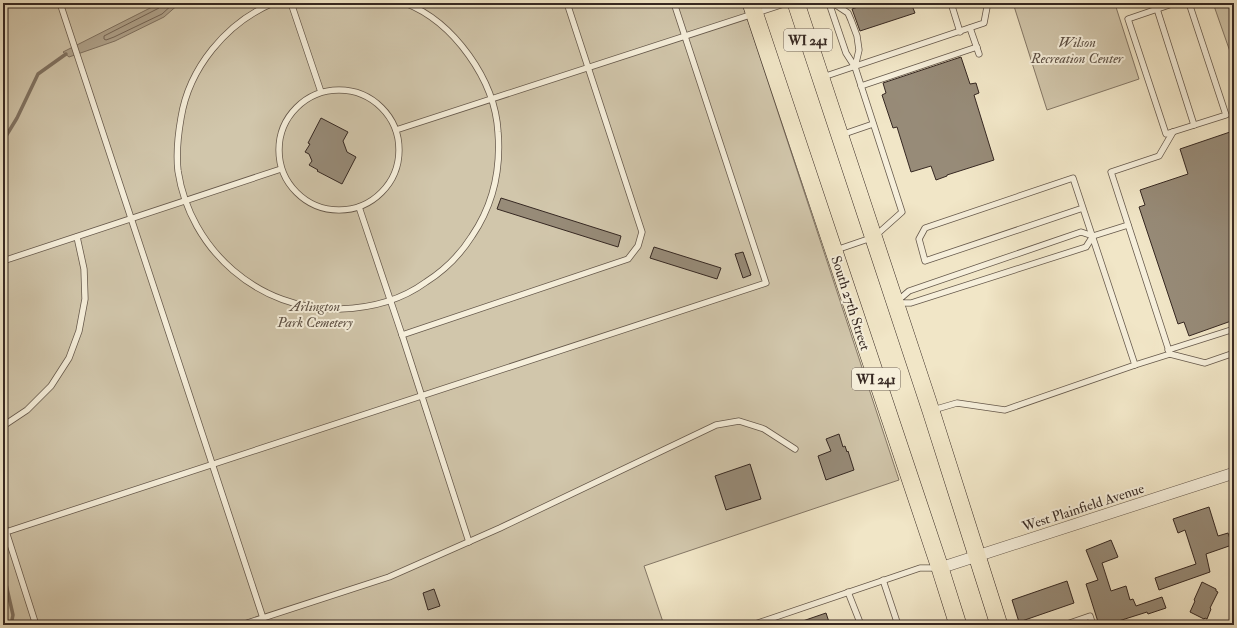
<svg xmlns="http://www.w3.org/2000/svg" width="1237" height="628" font-family="'IM FELL Double Pica',serif">
<style>
.green{fill:#d1c6ab;stroke:#847766}
.water{fill:#b1a58f;stroke:#807363}
.lines{fill:none;stroke-linecap:round;stroke-linejoin:round}
.shore{stroke:#746658;stroke-width:1}
.stream{stroke:#807363;stroke-width:3.5}
.building{fill:#978b78;stroke:#362822}
.service-casing{stroke:#65584b;stroke-width:7}
.minor-casing{stroke:#65584b;stroke-width:12}
.primary-casing{stroke:#362822;stroke-width:18}
.service{stroke:#f6efdb;stroke-width:5.5}
.minor{stroke:#f6efdb;stroke-width:11}
.primary{stroke:#f1e6c7;stroke-width:17}
.labels{text-anchor:middle;stroke-width:4;stroke-linejoin:round;paint-order:stroke}
.shield{fill:#f6efdb;stroke:#70645a;stroke-width:1}
.shield-label{font-size:13px;font-weight:bold;fill:#362822}
.park-label{font-size:14px;font-style:italic;fill:#5d5044;stroke:#f6efdb}
.street-label{font-size:14px;fill:#362822;stroke:#f6efdb}
</style>
<rect width="100%" height="100%" fill="#f1e6c7"/>
<filter id="stains"><feTurbulence type="fractalNoise" baseFrequency=".005" numOctaves="4"/><feColorMatrix values="0 0 0 0 .2 0 0 0 0 .09 0 0 0 0 .02 0 0 0 .5 -.17"/></filter>
<radialGradient id="worn" r=".72"><stop offset=".6" stop-color="#630" stop-opacity="0"/><stop offset="1" stop-color="#630" stop-opacity=".3"/></radialGradient>
<g class="green">
<polygon points="3,3 742,3 899,480 644,566 664,625 3,625"/>
<polygon points="1013,3 1118,3 1115,4 1139,79 1047,110"/>
<polygon points="1213,3 1234,3 1234,63"/>
</g>
<polygon class="water" points="160,3 180,3 164,17 115,41 69,57 63,52"/>
<g class="lines">
<polyline class="shore" points="161,3 159,8 104,36 104,39 106,40 114,37 162,14 174,3"/>
<g class="stream">
<polyline points="3,141 17,118 38,74 66,54"/>
<polyline points="3,571 13,615 11,625"/>
</g>
</g>
<g class="building">
<polygon points="870,3 911,3 915,13 860,31 852,9"/>
<polygon points="961,57 970,84 976,83 979,93 974,95 994,160 947,175 947,176 936,180 931,166 911,172 897,127 893,128 882,95 886,93 883,83"/>
<polygon points="321,118 348,132 343,141 347,152 356,157 342,184 317,171 318,170 309,165 312,161 309,154 305,152 310,144 308,143"/>
<polygon points="1230,132 1234,145 1234,320 1189,336 1184,322 1178,324 1139,207 1145,205 1140,190 1188,174 1180,149"/>
<polygon points="501,198 621,236 618,247 497,209"/>
<polygon points="654,247 721,268 717,279 650,258"/>
<polygon points="743,252 751,275 743,278 735,254"/>
<polygon points="839,434 843,447 845,446 847,452 848,451 854,470 826,480 818,456 831,451 826,439"/>
<polygon points="750,464 761,499 726,510 715,476"/>
<polygon points="1209,507 1218,536 1228,533 1232,545 1206,554 1210,572 1159,590 1155,578 1196,564 1185,530 1178,533 1173,519"/>
<polygon points="1111,540 1118,557 1102,563 1111,591 1126,586 1130,600 1133,599 1136,606 1162,597 1166,608 1148,614 1147,612 1106,625 1099,625 1086,584 1098,580 1086,550"/>
<polygon points="1067,581 1074,603 1019,622 1012,600"/>
<polygon points="1202,582 1216,589 1216,591 1218,592 1210,608 1211,609 1207,619 1205,618 1204,619 1190,612 1195,601 1194,600"/>
<polygon points="434,589 440,606 428,610 423,593"/>
<polygon points="826,613 830,625 795,625 794,624"/>
</g>
<g class="lines">
<g class="service-casing">
<g id="service">
<polyline points="60,3 263,618"/>
<path d="M273 3C226 23 189 68 181 118 178 135 176 153 178 171 190 250 259 311 340 309 372 308 400 301 426 282 445 270 460 255 472 236 493 205 501 169 498 132 495 80 454 22 405 3"/>
<polyline points="291,3 321,92"/>
<polyline points="829,3 846,53 855,67 902,212 874,237 836,250"/>
<polyline points="833,3 848,13 851,20 857,36 859,50 855,67"/>
<polyline points="951,3 960,32"/>
<polyline points="1175,3 1128,19 1166,134 1226,115 1189,3"/>
<polyline points="1157,9 1194,125"/>
<polyline points="970,28 979,54"/>
<polyline points="823,77 984,23 987,7 985,3"/>
<polyline points="861,86 977,47"/>
<circle cx="339" cy="150" r="60"/>
<polyline points="396,130 787,3"/>
<polyline points="841,135 873,124"/>
<polyline points="359,207 402,335 628,259 638,246 642,232 567,3"/>
<polygon points="1081,232 1093,236 1086,247 911,303 895,303 909,291"/>
<polyline points="1093,236 1128,225"/>
<polyline points="3,261 281,169"/>
<polyline points="402,335 469,542"/>
<polyline points="1168,350 1234,329"/>
<polyline points="1170,354 1205,363 1234,353"/>
<polyline points="1135,365 1170,354 1111,172 1159,156 1173,132"/>
<path d="M933 410 957 403 1005 410 1135 365C1114 303 1094 240 1073 178L925 228 919 239 925 261 1083 208"/>
<polyline points="3,426 27,410 51,386 69,358 79,331 85,299 84,269 77,237"/>
<polyline points="3,522 36,625"/>
<polyline points="3,533 766,283 674,3"/>
<polyline points="883,580 898,625"/>
<polyline points="848,592 861,625"/>
<polyline points="241,625 389,577 500,528 716,425 739,421 764,429 795,449"/>
<polyline points="752,625 920,568 938,568"/>
<polyline points="1064,625 1090,616 1093,625"/>
</g>
</g>
<g class="minor-casing">
<polyline id="minor" points="940,568 1234,473"/>
</g>
<g class="primary-casing">
<g id="primary">
<polyline points="751,3 940,568 958,625"/>
<polyline points="796,3 931,411 999,625"/>
</g>
</g>
<use href="#service" class="service"/>
<use href="#minor" class="minor"/>
<use href="#primary" class="primary"/>
</g>
<g class="labels">
<g class="shield">
<rect x="784" y="29" width="48" height="22" rx="3"/>
<rect x="852" y="368" width="48" height="22" rx="3"/>
</g>
<g class="shield-label">
<text x="808" y="45">WI 241</text>
<text x="876" y="384">WI 241</text>
</g>
<g class="park-label">
<text x="1077" y="47">Wilson<tspan x="1077" dy="16">Recreation Center</tspan></text>
<text x="315" y="311">Arlington<tspan x="315" dy="16">Park Cemetery</tspan></text>
</g>
<g class="street-label">
<text transform="translate(851 303) rotate(72)" y="5">South 27th Street</text>
<text transform="translate(1083 507) rotate(-18)" y="5">West Plainfield Avenue</text>
</g>
</g>
<rect width="1237" height="628" fill="none" stroke="#f1e6c7" stroke-width="16"/>
<rect x="4" y="4" width="1229" height="620" fill="none" stroke="#362822" stroke-width="2"/>
<rect x="8" y="8" width="1221" height="612" fill="none" stroke="#362822"/>
<rect width="100%" height="100%" filter="url(#stains)"/>
<rect width="100%" height="100%" fill="url(#worn)"/>
</svg>
